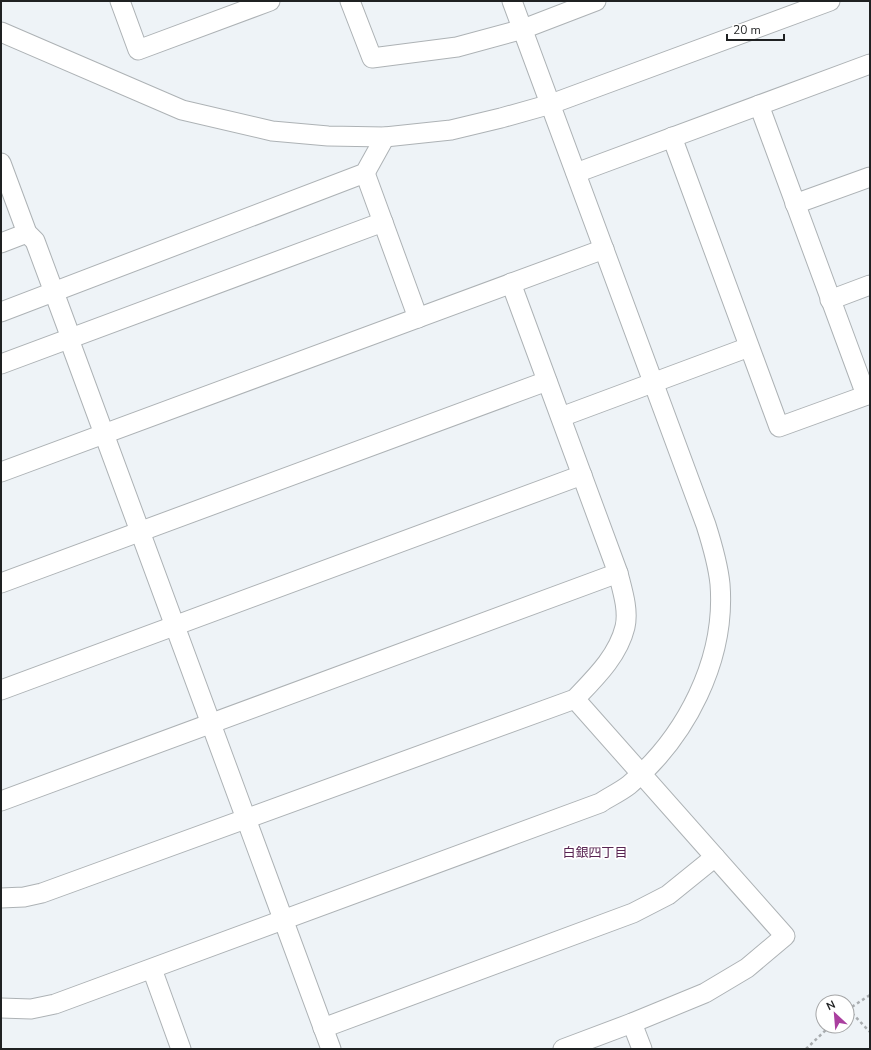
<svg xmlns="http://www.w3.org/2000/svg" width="871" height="1050" font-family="'Nunito Sans','Noto Sans JP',sans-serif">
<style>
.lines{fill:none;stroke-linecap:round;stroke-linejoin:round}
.minor-casing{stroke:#adb2b5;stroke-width:21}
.path{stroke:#a9adb0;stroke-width:2.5;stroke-dasharray:3 3;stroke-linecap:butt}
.minor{stroke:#fff;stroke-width:19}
.labels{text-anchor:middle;stroke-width:3.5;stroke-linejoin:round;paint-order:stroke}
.neighbourhood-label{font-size:13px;fill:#582452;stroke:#fff}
</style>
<rect width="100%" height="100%" fill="#eef3f7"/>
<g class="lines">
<g class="minor-casing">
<g id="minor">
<polyline points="120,1 138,50 270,1"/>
<polyline points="350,1 372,58 457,47 523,29 596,1"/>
<polyline points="1,32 182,110 272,131 328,136 385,137 451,130 501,118 551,104 830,1"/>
<polyline points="759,105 866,395"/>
<polyline points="672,137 779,427 870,394"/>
<polyline points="1,163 27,233 35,241 71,338"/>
<polyline points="365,173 418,318"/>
<polyline points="576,173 870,64"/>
<polyline points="795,204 870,177"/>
<polyline points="1,243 27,233"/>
<polyline points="830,300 870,285"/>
<polyline points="1,312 365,173 385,137"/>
<polyline points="69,339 331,1049"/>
<polyline points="1,364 383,222"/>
<polyline points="561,417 749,347"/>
<polyline points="1,472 604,249"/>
<polyline points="1,583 547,381"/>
<polyline points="1,690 582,475"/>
<polyline points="1,801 618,573"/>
<path d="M1 898 24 897 42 893 575 699C595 678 618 656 625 627 629 610 622 589 618 573L511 283"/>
<polyline points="152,969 181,1049"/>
<path d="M1 1008 31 1009 55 1004 600 803C609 797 620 792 629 785 686 737 726 660 720 584 718 564 712 544 706 525L512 1"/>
<polyline points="632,1023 642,1049"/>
<polyline points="323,1028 633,913 668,895 715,857"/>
<polyline points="563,1049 632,1023 705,993 747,968 785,936 575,699"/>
</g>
</g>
<g class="path">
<polyline points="848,1009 870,1032"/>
<polyline points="847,1010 870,995"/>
<polyline points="806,1049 830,1026"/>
</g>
<use href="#minor" class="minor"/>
</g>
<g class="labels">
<g class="neighbourhood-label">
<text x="595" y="857">白銀四丁目</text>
</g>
</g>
<rect width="871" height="1050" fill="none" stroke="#1f2122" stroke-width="4"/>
<g transform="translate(835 1014) rotate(334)"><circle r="19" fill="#ffffff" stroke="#a5a6a7"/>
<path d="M0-3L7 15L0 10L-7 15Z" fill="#aa3f9f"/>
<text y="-6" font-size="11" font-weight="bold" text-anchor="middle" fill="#1f2122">N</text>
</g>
<path d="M727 34v6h57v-6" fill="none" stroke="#1f2122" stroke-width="2"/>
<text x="733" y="34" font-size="12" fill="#1f2122" stroke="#ffffff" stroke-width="3" paint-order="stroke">20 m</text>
</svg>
